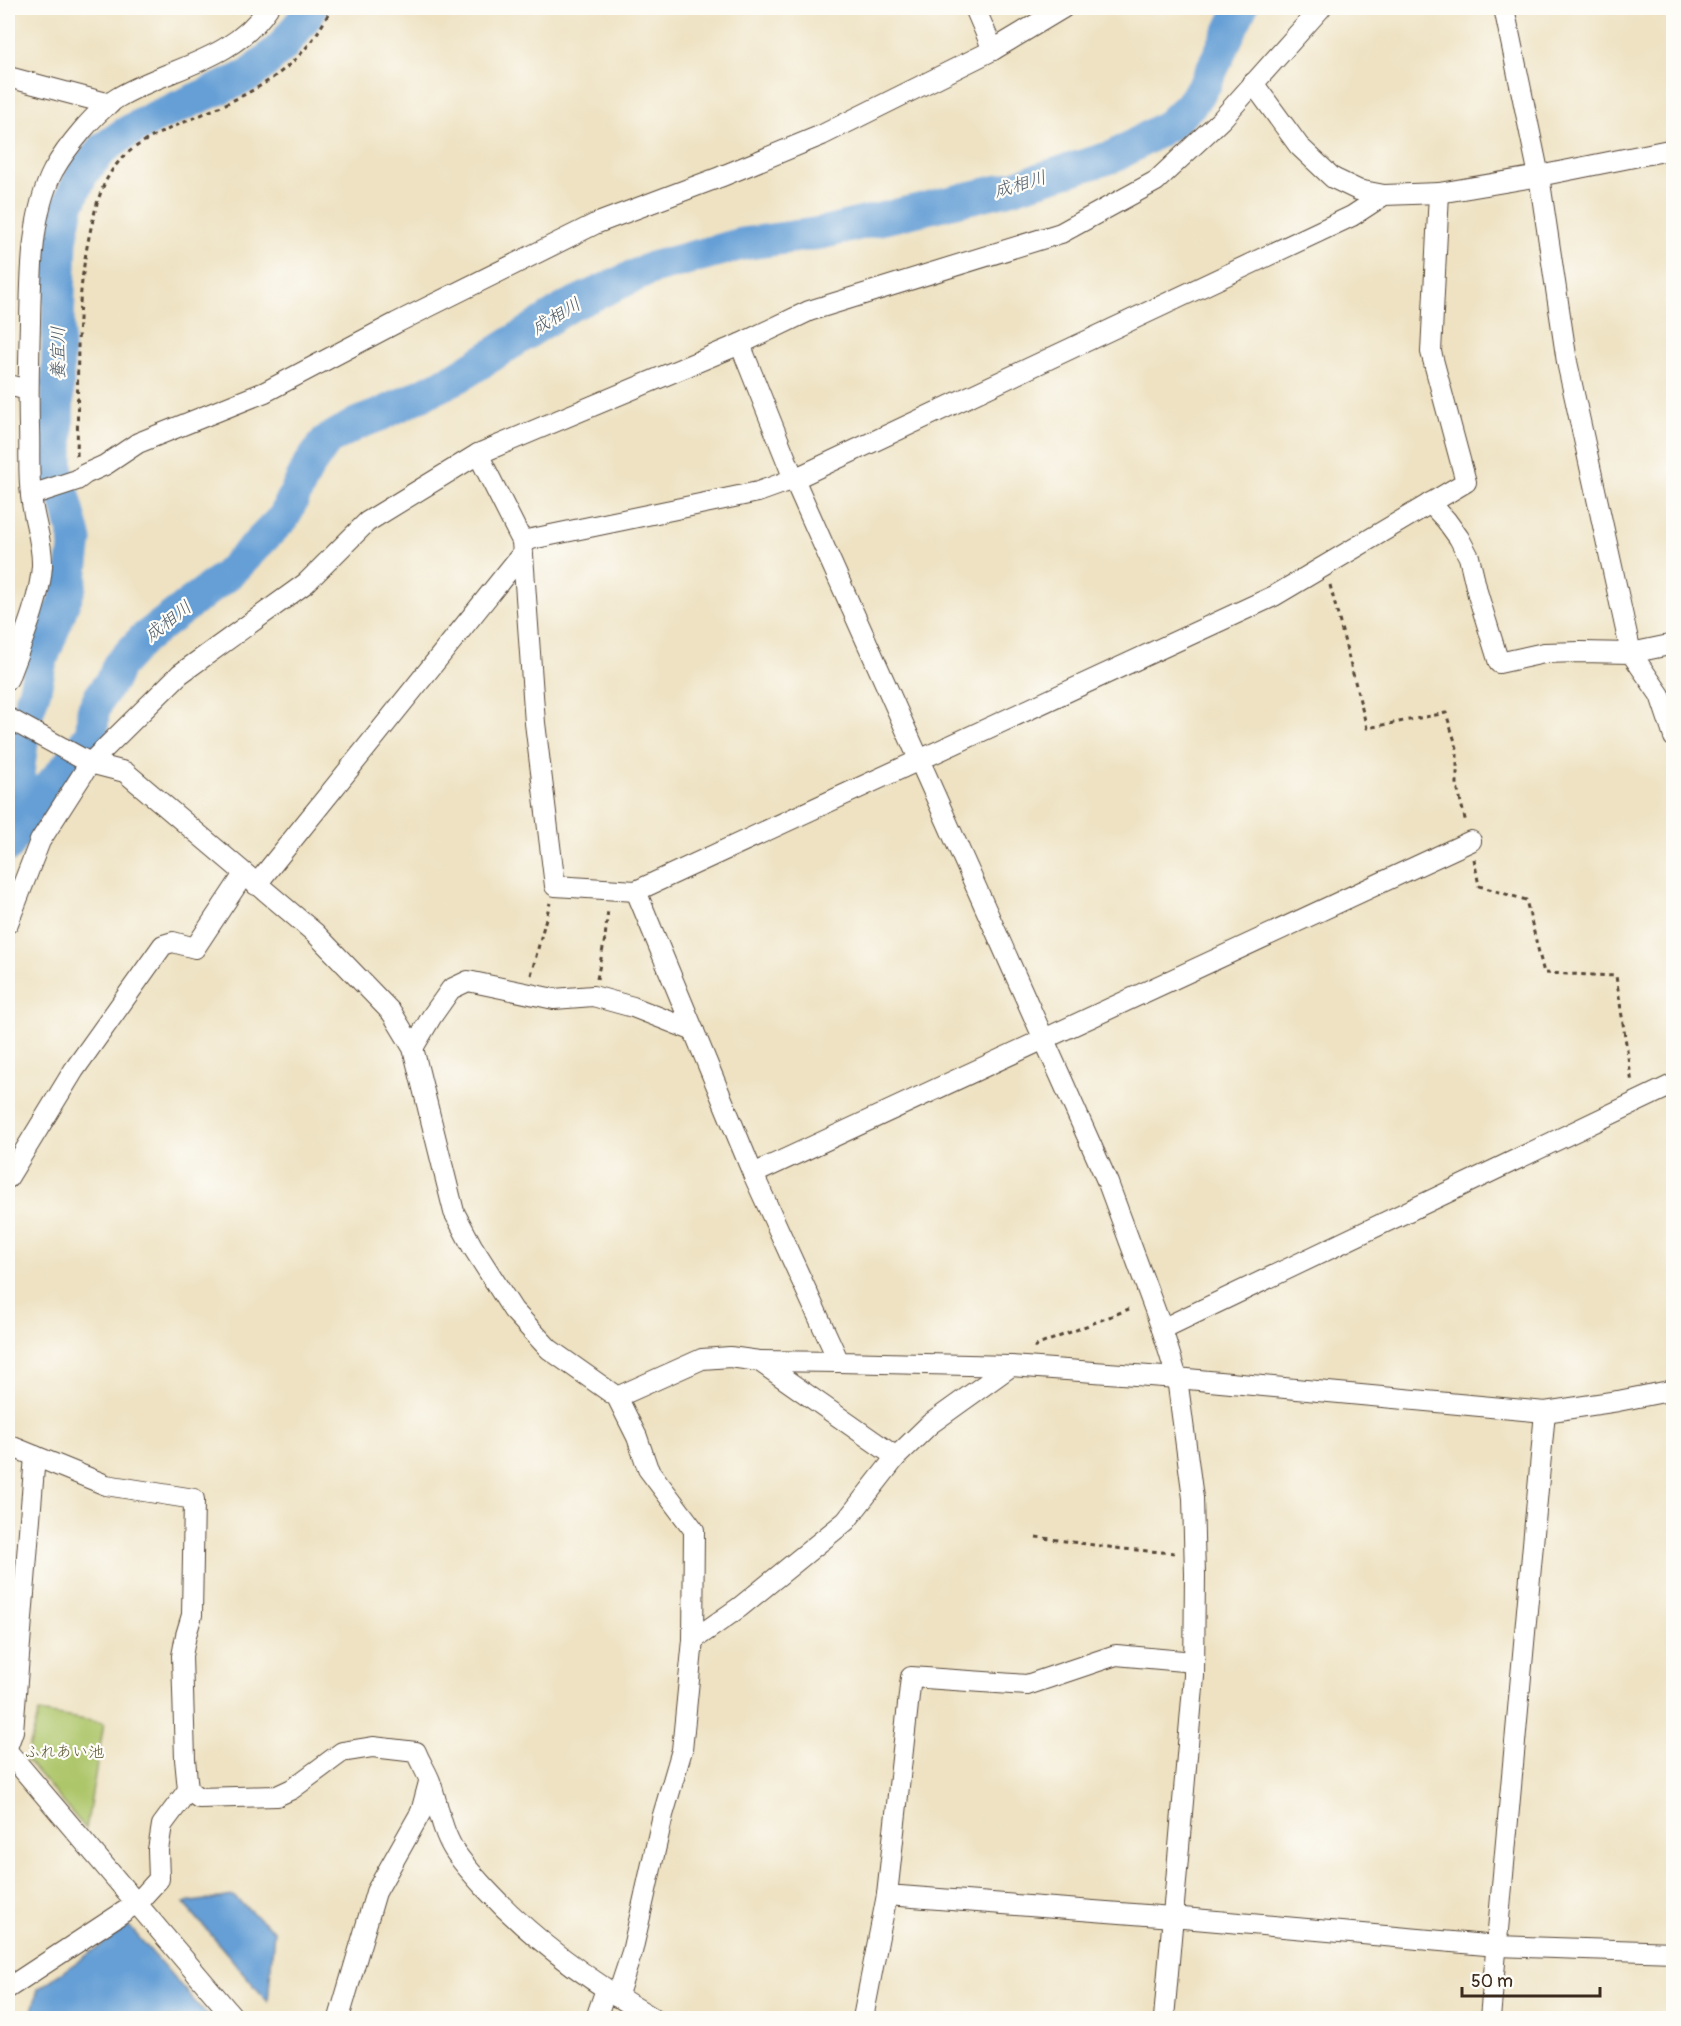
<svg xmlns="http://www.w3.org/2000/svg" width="1681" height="2026" font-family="Pangolin,'Klee One',sans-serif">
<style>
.green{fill:#aec66b;stroke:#747844;stroke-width:1.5}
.water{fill:#659fd5;stroke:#50647a;stroke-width:1.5}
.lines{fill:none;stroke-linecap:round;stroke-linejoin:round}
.river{stroke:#659fd5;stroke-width:33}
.minor-casing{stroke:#564637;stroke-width:22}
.path{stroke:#564637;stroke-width:3;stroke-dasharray:4.5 4.5;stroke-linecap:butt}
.minor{stroke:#fff;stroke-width:20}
.labels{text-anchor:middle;stroke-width:4.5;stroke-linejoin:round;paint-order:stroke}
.park-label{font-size:16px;fill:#5e5935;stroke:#fdfcf7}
.water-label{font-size:18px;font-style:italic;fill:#4c5967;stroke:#fdfcf7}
</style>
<rect width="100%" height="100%" fill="#fdfcf7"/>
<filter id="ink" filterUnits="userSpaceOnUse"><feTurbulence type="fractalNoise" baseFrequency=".0167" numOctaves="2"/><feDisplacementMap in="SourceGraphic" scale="12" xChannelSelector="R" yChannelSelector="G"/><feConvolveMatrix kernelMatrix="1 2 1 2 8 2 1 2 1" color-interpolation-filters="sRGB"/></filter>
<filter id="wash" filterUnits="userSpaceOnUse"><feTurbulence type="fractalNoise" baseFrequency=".008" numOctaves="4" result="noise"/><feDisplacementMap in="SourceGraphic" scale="24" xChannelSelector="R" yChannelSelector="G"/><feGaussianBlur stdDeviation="1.35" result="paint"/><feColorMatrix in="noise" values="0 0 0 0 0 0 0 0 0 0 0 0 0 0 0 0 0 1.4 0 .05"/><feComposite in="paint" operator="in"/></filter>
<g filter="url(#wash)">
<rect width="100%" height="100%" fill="#eee2c2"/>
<polygon class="green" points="39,1712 104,1723 86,1829 26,1759"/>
<g class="water">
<polygon points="233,1896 274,1931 268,2002 184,1903"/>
<polygon points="129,1926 209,2018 30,2018 38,1989"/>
</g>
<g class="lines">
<g class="river">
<polyline points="26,813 18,774 25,720 35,689 41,661 70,586 76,540 57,469 58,322 61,241 68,205 83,172 104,148 124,134 153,118 250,75 282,47 307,15 311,8"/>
<polyline points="8,846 26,813 74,758 92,732 93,711 99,698 114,677 118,666 143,639 227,575 284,517 308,467 326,441 356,424 382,414 458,377 569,306 652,268 742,244 821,233 1007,189 1115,156 1169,125 1192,103 1205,84 1241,8"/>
</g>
</g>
</g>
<g filter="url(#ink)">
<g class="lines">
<g class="minor-casing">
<g id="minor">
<polyline points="975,8 993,50"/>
<polyline points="8,77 110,104"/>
<polyline points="1253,83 1299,146 1333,178 1358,190 1384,195"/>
<polyline points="1674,149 1539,176 1567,362 1631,653 1674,644"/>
<polyline points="1439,193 1431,352 1466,482 1274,596 636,891 753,1174 839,1362 1011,1366 1177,1378 1545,1412 1618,1401 1674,1390"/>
<polyline points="740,344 794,479 1108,1183 1162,1329 1177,1378 1193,1498 1195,1574 1194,1676 1164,2018"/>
<polyline points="8,385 28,390"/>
<polyline points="478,454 522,541 535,723 555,886 636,891"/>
<polyline points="31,495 77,480 85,474 105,465 138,443 265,392 396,323 595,224 720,177 822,135 993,50 1063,8"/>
<polyline points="1430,503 1446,520 1459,538 1469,557 1478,595 1499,663 1544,653 1581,652 1631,653 1660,695 1674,737"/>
<polyline points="522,541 758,492 794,479 1352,216 1384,195 1439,193 1539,176 1504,8"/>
<path d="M8 679C20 646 40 601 42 566 43 542 33 519 31 495 28 472 30 449 29 427 28 392 29 357 30 322 31 275 31 213 53 171 66 148 96 110 119 97 170 67 233 61 268 8"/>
<polyline points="8,718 90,763 125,772 315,933 392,1013 413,1048 454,1212 472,1246 513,1310 549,1349 617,1397 637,1437 648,1469 694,1530 693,1640 682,1750 663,1815 632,1952 617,1997"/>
<polyline points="256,885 522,554"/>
<polyline points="8,923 40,841 90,763 180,674 306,583 367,522 478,454 740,344 809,311 1061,233 1156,181 1222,119 1321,8"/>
<polyline points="413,1048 432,1016 451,989 468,981 554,999 593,996 633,1007 694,1031"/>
<polyline points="753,1174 1471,841"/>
<polyline points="8,1178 74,1070 163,945 173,942 195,948 244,874"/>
<polyline points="1162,1329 1674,1084"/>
<polyline points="759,1361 839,1362"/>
<polyline points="617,1397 702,1359 730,1357 759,1361 896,1457"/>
<polyline points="8,1445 106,1485 194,1499 192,1615 186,1635 182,1656 185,1759 188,1790 162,1825 158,1850 159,1879 137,1903 8,1988"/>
<polyline points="693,1640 740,1607 846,1521 896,1457 930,1424 1011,1366"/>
<polyline points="1194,1662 1116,1655 1027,1685 911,1677 887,1895 1172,1917 1497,1946 1674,1952"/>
<polyline points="8,1745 13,1731 35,1456"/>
<polyline points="8,1752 234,2018"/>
<path d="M188 1790 199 1798 277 1796 292 1789 342 1752 373 1747 416 1752C420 1762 426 1771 430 1781 438 1804 441 1829 454 1850 463 1864 475 1877 486 1889 534 1941 593 1983 653 2018"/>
<polyline points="339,2018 376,1892 421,1812 429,1782"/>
<polyline points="596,2018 606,1989"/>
<polyline points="863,2018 887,1895"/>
<polyline points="1490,2018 1545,1412"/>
</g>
</g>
<g class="path">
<path d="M77 456C79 378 73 296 93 220 96 205 101 189 108 177 124 148 151 137 180 124 244 96 300 76 331 8"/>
<polyline points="1330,585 1367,728 1446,713 1457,748 1457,787 1466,823"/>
<polyline points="1474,859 1479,886 1526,900 1544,973 1616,976 1632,1084"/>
<polyline points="531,975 550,903"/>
<polyline points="597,979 605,938 608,909"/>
<polyline points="1034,1348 1038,1345 1129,1309"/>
<polyline points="1036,1537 1123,1549 1175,1553"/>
</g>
<use href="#minor" class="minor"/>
</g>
</g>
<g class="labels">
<g class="park-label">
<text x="64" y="1757">ふれあい池</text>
</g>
<g class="water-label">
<text transform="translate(1020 184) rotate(-16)" y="6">成相川</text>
<text transform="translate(556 316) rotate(-31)" y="6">成相川</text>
<text transform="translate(58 353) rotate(-90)" y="6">養宜川</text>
<text transform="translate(168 621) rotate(-38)" y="6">成相川</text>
</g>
</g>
<rect width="1681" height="2026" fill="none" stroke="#fdfcf7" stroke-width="30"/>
<path d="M1462 1987v9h138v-9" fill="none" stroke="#3b2a1e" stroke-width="3"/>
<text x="1471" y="1987" font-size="18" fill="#3b2a1e" stroke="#fdfcf7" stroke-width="4.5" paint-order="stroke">50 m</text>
</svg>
